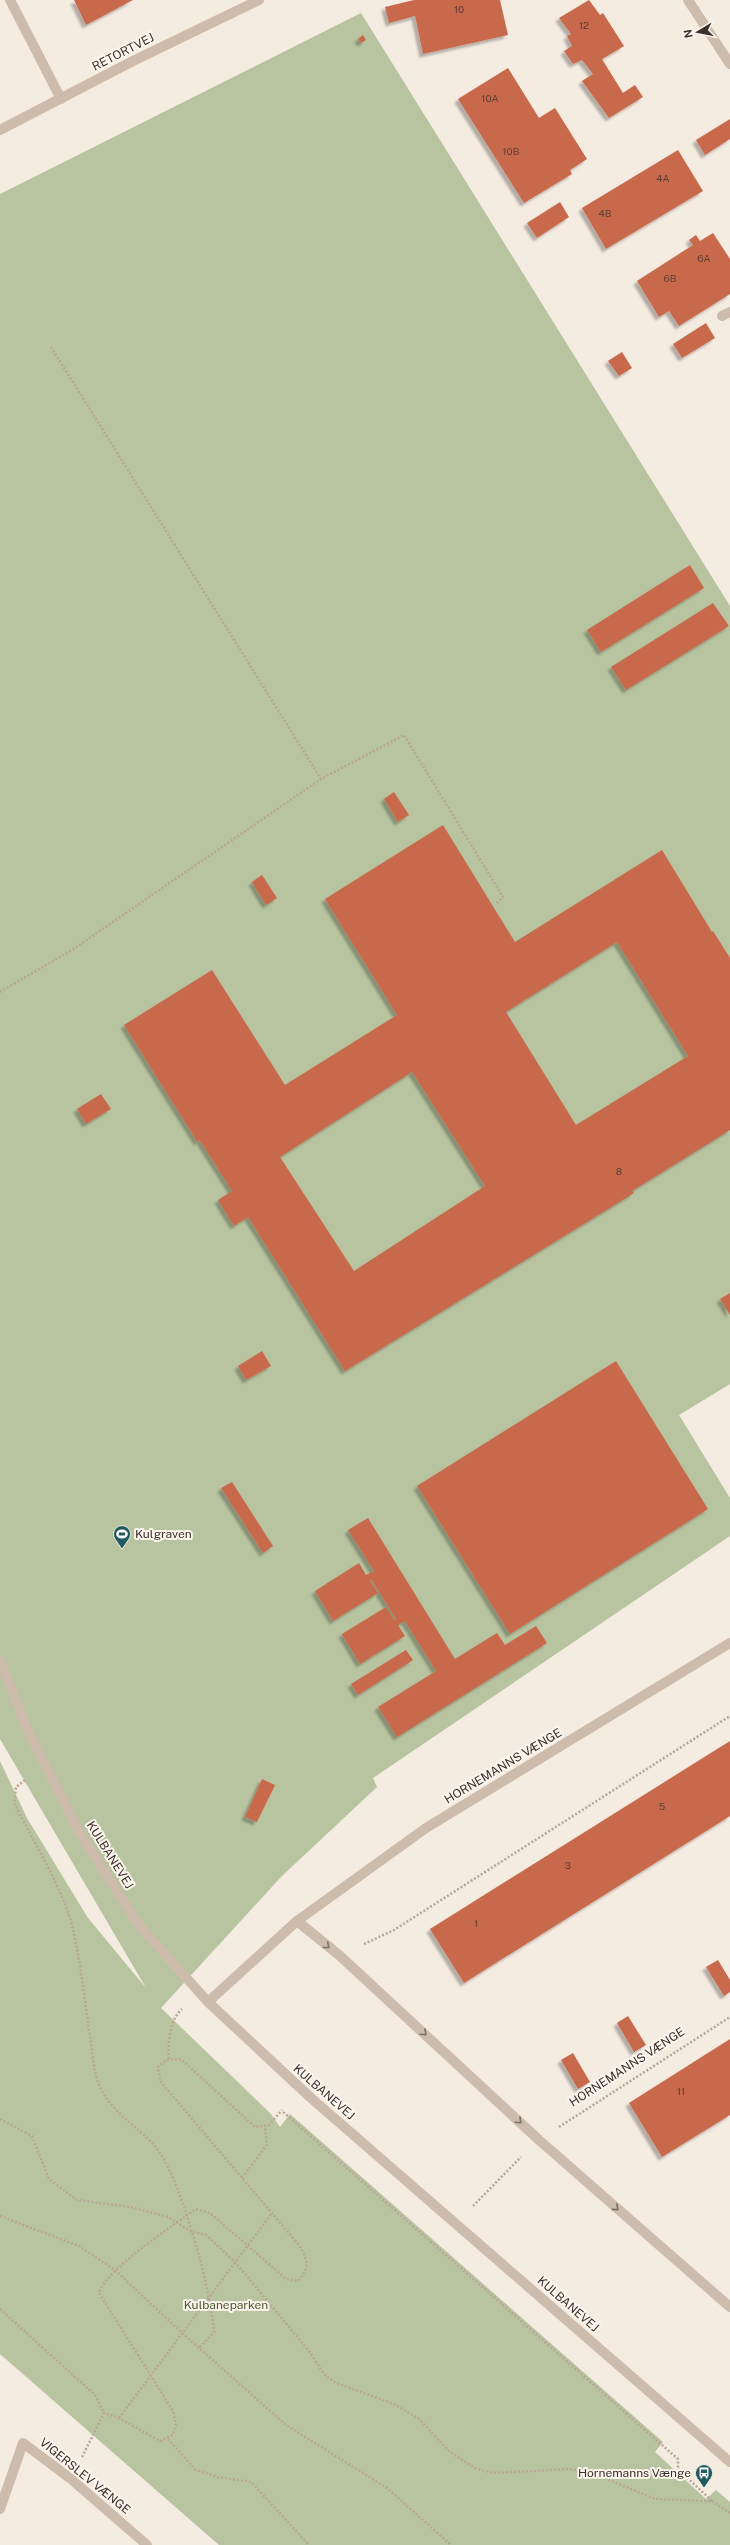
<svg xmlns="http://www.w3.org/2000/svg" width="730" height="2545" font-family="'Public Sans',sans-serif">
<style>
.green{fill:#b8c4a0}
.building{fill:#c8694b;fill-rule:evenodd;filter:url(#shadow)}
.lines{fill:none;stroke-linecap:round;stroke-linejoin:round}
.path{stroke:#b9a596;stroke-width:2.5;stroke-dasharray:2 2;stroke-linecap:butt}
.service{stroke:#cdbbac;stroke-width:10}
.minor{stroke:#cdbbac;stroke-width:10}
.tertiary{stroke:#cdbbac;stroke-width:10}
.oneway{stroke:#7d6f65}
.labels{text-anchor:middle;stroke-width:4;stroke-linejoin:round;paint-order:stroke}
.number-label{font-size:10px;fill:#5e3e33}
.street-label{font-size:12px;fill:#3b302b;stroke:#fbf5ee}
.poi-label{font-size:12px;fill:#3b302b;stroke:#fbf5ee;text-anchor:start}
.park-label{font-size:12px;fill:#4a5a2e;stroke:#fbf5ee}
</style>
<defs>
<filter id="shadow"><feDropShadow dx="-3.5" dy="3.5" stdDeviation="1" flood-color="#0004"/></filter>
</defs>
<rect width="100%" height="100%" fill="#f4ebe1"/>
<polygon class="green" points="361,13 730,606 730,1384 679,1415 730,1498 730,1536 373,1778 377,1787 282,1876 161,2008 271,2114 280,2127 290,2114 663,2442 655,2452 706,2499 716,2490 730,2502 730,2545 219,2545 0,2354 0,1761 27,1818 88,1918 146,1988 0,1739 0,194"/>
<g class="building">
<polygon points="74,0 133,0 86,25"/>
<polygon points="414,0 500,0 508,35 423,54 415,16 389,23 385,7"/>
<polygon points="589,0 600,15 603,13 624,46 602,59 623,93 635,85 643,97 609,118 582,81 593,74 582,60 573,64 564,51 572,46 567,36 571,34 559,18"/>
<polygon points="363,35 366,40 361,43 358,39"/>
<polygon points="508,68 539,118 555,108 587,159 570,170 572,174 524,203 458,99"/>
<polygon points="730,119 730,139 705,155 696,140"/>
<polygon points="678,150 703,191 606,249 582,208"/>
<polygon points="560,202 569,217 537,238 527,223"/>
<polygon points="713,233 730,259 730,294 679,326 669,311 659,317 637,281 693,245 689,240 696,235 700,241"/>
<polygon points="706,323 715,338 682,358 673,344"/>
<polygon points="622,352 632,368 619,376 608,361"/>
<polygon points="690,565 704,588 601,652 587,630"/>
<polygon points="713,603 729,626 626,690 611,667"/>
<polygon points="394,792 409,815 398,822 384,799"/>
<path d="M443 825 515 942 662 850 712 932 713 931 730 958V1130L632 1191 634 1193 345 1371 248 1217 234 1226 218 1200 232 1191 199 1139 198 1143 124 1025 212 970 285 1085 397 1015 325 899ZM617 942 688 1056 576 1125 506 1012ZM412 1072 485 1186 354 1271 280 1157Z"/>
<polygon points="262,875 277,898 266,905 252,882"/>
<polygon points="101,1094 111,1109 86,1124 77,1109"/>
<polygon points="730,1293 730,1315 720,1299"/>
<polygon points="262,1351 271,1366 246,1380 238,1366"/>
<polygon points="616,1361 708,1509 510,1634 417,1486"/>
<polygon points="232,1482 273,1546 263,1553 221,1488"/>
<polygon points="368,1518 455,1659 497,1633 505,1645 536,1626 547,1643 397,1737 378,1707 436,1671 405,1621 398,1625 405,1636 360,1664 342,1634 386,1607 394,1620 396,1619 371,1579 370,1581 378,1593 333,1621 315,1591 359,1563 366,1575 374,1571 348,1530"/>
<polygon points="406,1650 413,1660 358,1695 351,1684"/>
<polygon points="730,1741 730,1816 464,1983 430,1929"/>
<polygon points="262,1779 275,1785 257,1822 245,1817"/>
<polygon points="718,1960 730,1980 730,1992 724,1996 706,1967"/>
<polygon points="628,2016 646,2045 634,2052 617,2023"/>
<polygon points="730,2039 730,2115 662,2157 629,2103"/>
<polygon points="573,2053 590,2082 578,2089 561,2060"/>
</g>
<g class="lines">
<g class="path">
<polyline points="51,347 321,779"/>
<polyline points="0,992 72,950 321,779 404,735 503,897 496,904"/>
<path d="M25 1780 16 1787 14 1803C34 1843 65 1891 74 1934 82 1970 85 2006 91 2042 93 2057 94 2075 101 2089 112 2112 138 2127 155 2146 181 2177 211 2291 214 2332L199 2348"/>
<polyline points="364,1944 394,1930 730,1716"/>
<path d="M169 2059C168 2042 169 2021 182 2009"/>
<polyline points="0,2119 32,2136 49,2179 77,2200 131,2207 168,2217 190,2231 206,2235 235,2262 309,2351 324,2374 336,2383 394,2404 419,2419 450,2452 475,2468 493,2473 570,2469 592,2473 655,2499 712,2501 678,2469 678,2459 282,2111"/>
<polyline points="559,2127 730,2017"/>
<polyline points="242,2178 267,2145 265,2127"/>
<polyline points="473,2206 521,2157"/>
<polyline points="0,2216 79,2246 115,2270 181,2332 286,2425 387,2488 451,2545"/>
<polyline points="0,2309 95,2395 104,2413"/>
<polyline points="119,2418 272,2213"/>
<polyline points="168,2439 196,2470 218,2477 251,2482 309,2545"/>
<path d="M82 2457 104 2413 119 2418 160 2441 173 2435 176 2425 173 2411 99 2293C104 2271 175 2224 196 2209L210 2213 286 2279 298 2281C310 2268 308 2260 299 2245L160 2081 158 2067 166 2060 181 2059 255 2127 269 2125 282 2110"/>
<polyline points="712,2501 730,2513"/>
</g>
<polyline class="service" points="722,316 730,312"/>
<g class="minor">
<polyline points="10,0 61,99"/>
<polyline points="688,0 730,64"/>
<polyline points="297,1921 339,1955 539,2140 730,2307"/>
<polyline points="208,2002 297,1921 426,1828 730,1643"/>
<polyline points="0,2509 23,2443 71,2479 147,2545"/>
</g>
<g class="tertiary">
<polyline points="0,130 133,61 259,0"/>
<polyline points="0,1660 29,1733 79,1832 138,1924 208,2002 311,2098 730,2462"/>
</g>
</g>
<defs><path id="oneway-chevron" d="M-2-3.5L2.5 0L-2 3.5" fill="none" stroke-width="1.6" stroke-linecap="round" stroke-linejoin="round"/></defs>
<g class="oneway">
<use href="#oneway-chevron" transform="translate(327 1946) rotate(39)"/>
<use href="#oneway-chevron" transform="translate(424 2033) rotate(43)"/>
<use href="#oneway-chevron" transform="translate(519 2121) rotate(43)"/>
<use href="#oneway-chevron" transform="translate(616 2208) rotate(41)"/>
</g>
<defs>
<g id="stadium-pin" transform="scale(0.9)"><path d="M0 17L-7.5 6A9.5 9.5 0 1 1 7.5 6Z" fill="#1f5a5e" stroke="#fbf5ee"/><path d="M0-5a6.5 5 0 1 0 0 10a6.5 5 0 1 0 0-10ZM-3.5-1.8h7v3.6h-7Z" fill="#fff"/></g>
<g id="bus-pin" transform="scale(0.9)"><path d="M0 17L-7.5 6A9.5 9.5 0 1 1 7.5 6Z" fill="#1f5a5e" stroke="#fbf5ee"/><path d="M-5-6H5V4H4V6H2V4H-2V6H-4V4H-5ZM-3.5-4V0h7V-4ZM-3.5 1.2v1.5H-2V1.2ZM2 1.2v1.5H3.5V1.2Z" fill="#fff"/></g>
</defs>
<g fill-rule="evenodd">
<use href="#stadium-pin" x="122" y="1534"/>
<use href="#bus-pin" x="704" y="2473"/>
</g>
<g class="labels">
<g class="number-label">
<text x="459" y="13">10</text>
<text x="584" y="29">12</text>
<text x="490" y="102">10A</text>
<text x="511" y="155">10B</text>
<text x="663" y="182">4A</text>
<text x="605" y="217">4B</text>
<text x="704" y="262">6A</text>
<text x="670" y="282">6B</text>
<text x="619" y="1175">8</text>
<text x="662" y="1810">5</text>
<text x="568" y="1869">3</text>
<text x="476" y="1927">1</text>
<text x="681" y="2095">11</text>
</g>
<g class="street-label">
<text transform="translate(123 52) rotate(-27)" y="4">RETORTVEJ</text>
<text transform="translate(503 1766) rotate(-31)" y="4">HORNEMANNS VÆNGE</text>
<text transform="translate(110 1855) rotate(58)" y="4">KULBANEVEJ</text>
<text transform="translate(627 2067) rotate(-33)" y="4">HORNEMANNS VÆNGE</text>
<text transform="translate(324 2092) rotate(41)" y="4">KULBANEVEJ</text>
<text transform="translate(568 2304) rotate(41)" y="4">KULBANEVEJ</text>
<text transform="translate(85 2476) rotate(39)" y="4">VIGERSLEV VÆNGE</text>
</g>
<g class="poi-label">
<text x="135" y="1538">Kulgraven</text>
<text x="691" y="2477" text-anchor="end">Hornemanns Vænge</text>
</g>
<g class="park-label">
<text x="226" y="2309">Kulbaneparken</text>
</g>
</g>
<g transform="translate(698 32) rotate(260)" stroke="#fbf5ee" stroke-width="3" paint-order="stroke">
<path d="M0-3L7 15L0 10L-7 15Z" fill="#3b302b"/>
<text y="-6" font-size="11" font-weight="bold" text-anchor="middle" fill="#3b302b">N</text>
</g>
</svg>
